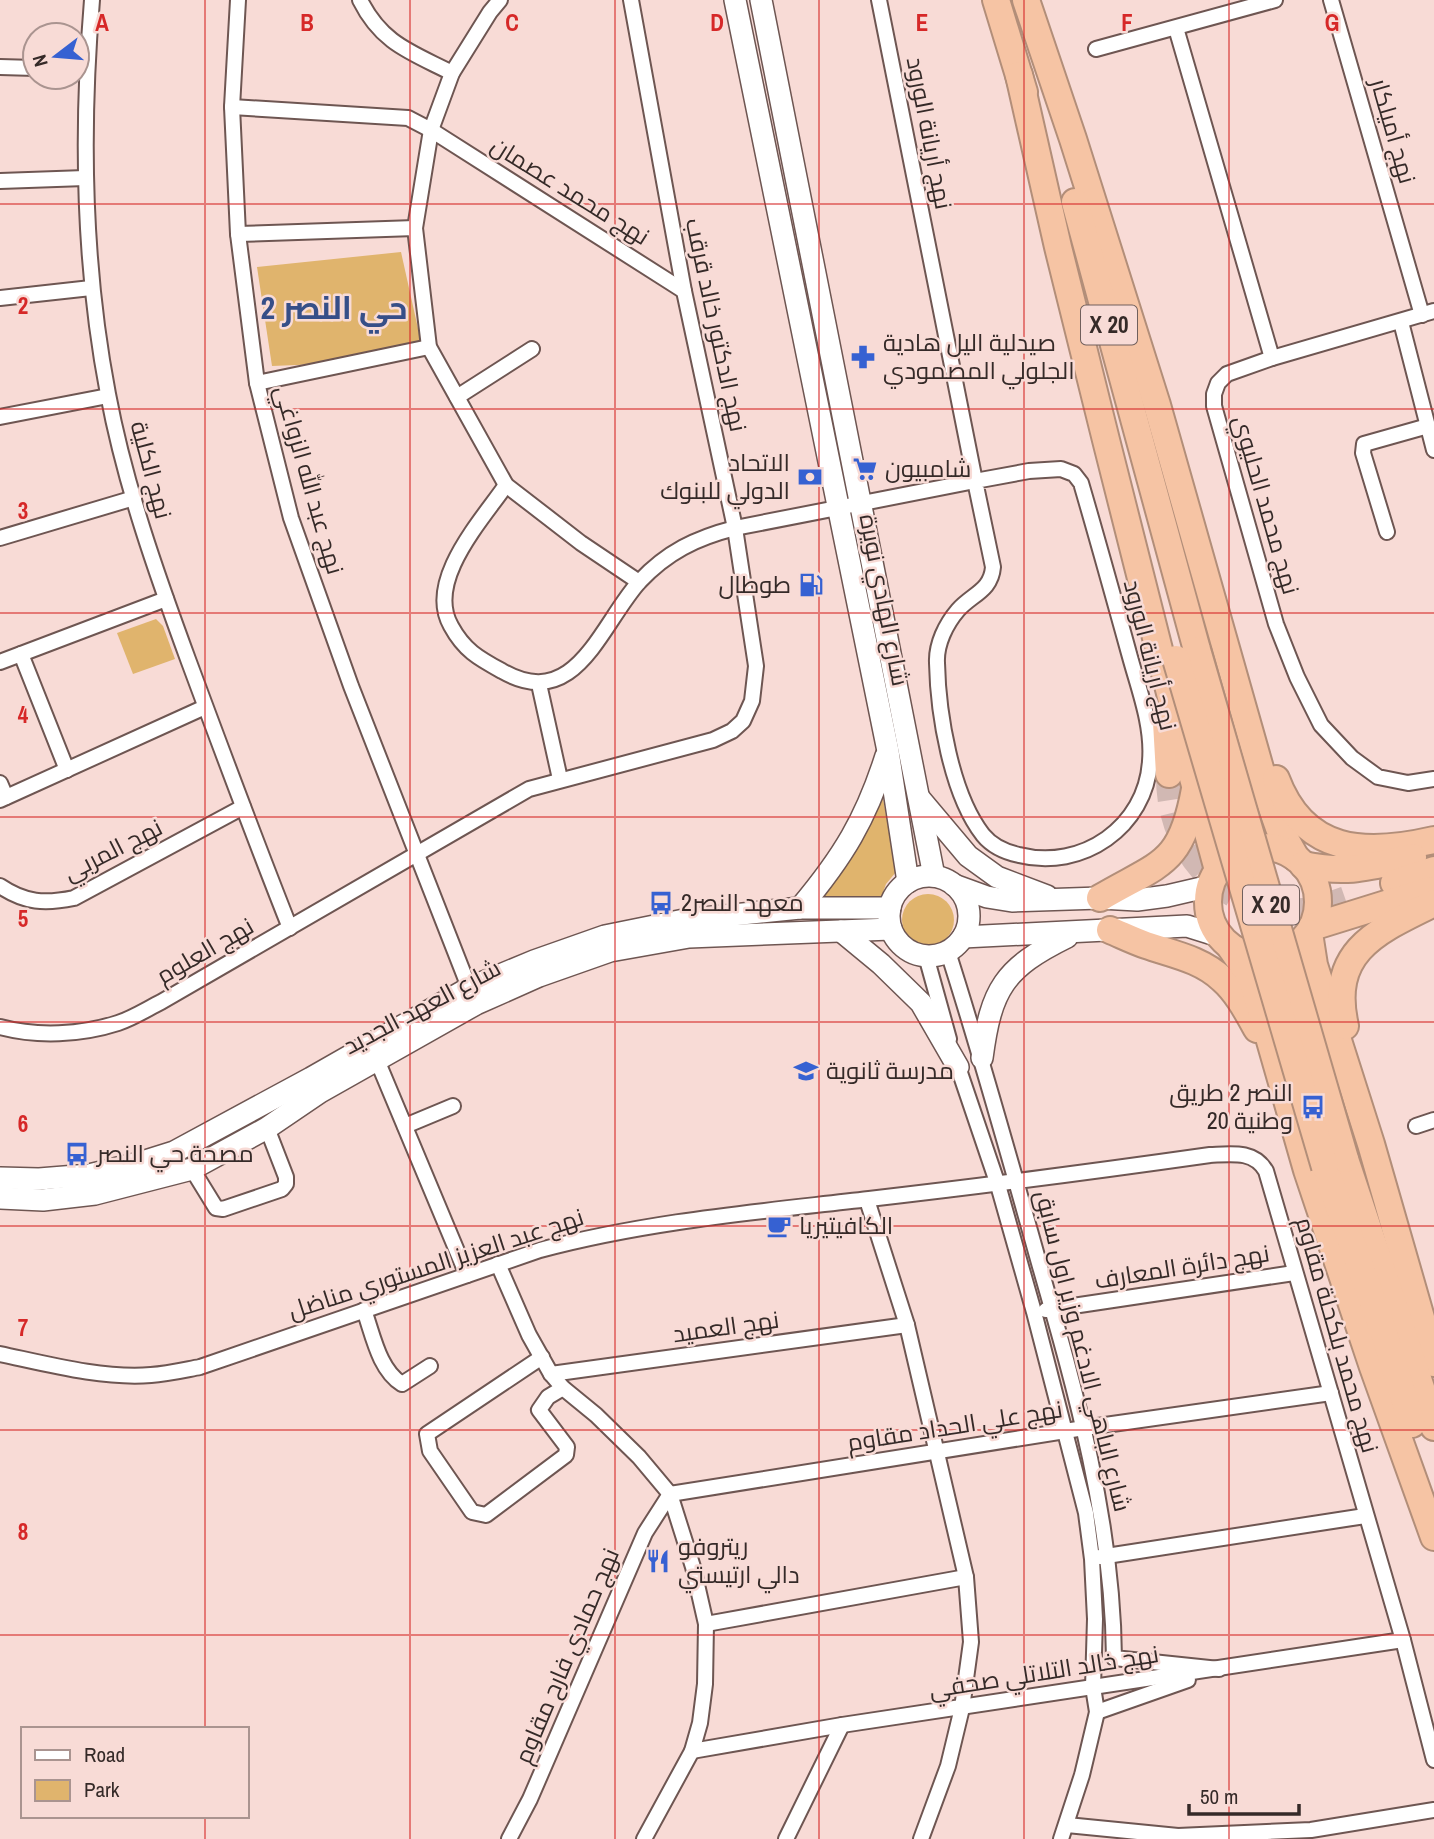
<svg xmlns="http://www.w3.org/2000/svg" width="1434" height="1839" font-family="'Archivo Narrow',Cairo,sans-serif">
<style>
.green{fill:#e0b46d}
.lines{fill:none;stroke-linecap:round;stroke-linejoin:round}
.highway-tunnel{stroke:#d1b8b3;stroke-width:26;stroke-dasharray:26 13;stroke-linecap:butt}
.street-casing{stroke:#6e5652;stroke-width:18}
.secondary-casing{stroke:#6e5652;stroke-width:24}
.highway-casing{stroke:#b28e79;stroke-width:30}
.street{stroke:#fff;stroke-width:14}
.secondary{stroke:#fff;stroke-width:21}
.highway{stroke:#f6c4a4;stroke-width:26}
.highway-bridge-casing{stroke:#b28e79;stroke-width:30;stroke-linecap:butt}
.highway-bridge{stroke:#f6c4a4;stroke-width:26}
.grid{fill:none;stroke:#d62828;stroke-width:2;stroke-opacity:0.55}
.labels{text-anchor:middle;stroke-width:5;stroke-linejoin:round;paint-order:stroke}
.shield{fill:#f8dbd6;stroke:#705f5c;stroke-width:2}
.shield-label{font-size:23px;font-weight:bold;fill:#352a28}
.street-label{font-size:24px;fill:#352a28;stroke:#f8dbd6}
.poi-label{font-size:24px;fill:#352a28;stroke:#f8dbd6;text-anchor:start}
.district-label{font-size:32px;font-weight:bold;fill:#364f88;stroke:#f8dbd6}
.grid-label{font-size:23px;text-anchor:middle;font-weight:bold;fill:#d62828;stroke:#f8dbd6;stroke-width:5;stroke-linejoin:round;paint-order:stroke}
</style>
<rect width="100%" height="100%" fill="#f8dbd6"/>
<g class="green">
<polygon points="401,252 421,342 321,364 272,366 257,267"/>
<polygon points="156,619 163,626 175,659 133,674 117,633"/>
<polygon points="882,793 896,872 886,884 881,898 821,900"/>
<circle cx="928" cy="920" r="26"/>
</g>
<g class="lines">
<path class="highway-tunnel" d="M1169 774C1168 834 1201 888 1260 906 1276 910 1296 913 1313 910 1325 907 1337 902 1349 898"/>
<g class="street-casing">
<g id="street">
<path d="M92 0C81 132 83 264 108 394 125 485 157 575 189 662 222 751 255 840 290 928"/>
<polyline points="238,0 232,107 238,234 257,383 291,518 351,686 472,995"/>
<path d="M360 0C382 44 411 52 452 73"/>
<polyline points="500,0 490,12 452,73 431,130 415,228 429,347 506,485 581,543 639,582"/>
<polyline points="1331,0 1422,315"/>
<polyline points="1176,28 1272,358"/>
<polyline points="1096,49 1275,0"/>
<polyline points="0,67 35,68"/>
<polyline points="232,107 408,118 431,130 684,291"/>
<polyline points="0,181 85,178"/>
<polyline points="238,234 415,228"/>
<polyline points="0,298 91,288"/>
<polyline points="1434,311 1272,358 1227,374 1218,383 1214,394 1214,406 1276,624 1297,677 1321,725 1352,758 1378,777 1408,783 1434,779"/>
<polyline points="1401,322 1434,450"/>
<polyline points="257,383 429,347"/>
<polyline points="457,397 532,349"/>
<polyline points="0,417 108,396"/>
<path d="M1061 469 1074 474 1081 483C1098 541 1114 599 1130 657 1139 690 1153 726 1150 761 1146 827 1082 871 1019 855 1005 852 992 846 983 835 951 794 938 713 937 663 936 644 946 624 958 610 972 594 991 591 993 567L975 481 1029 471Z"/>
<path d="M506 485C482 520 425 581 451 626 464 650 478 658 502 671 575 713 600 626 639 582 667 552 696 538 735 528L975 481 879 0"/>
<polyline points="1387,532 1363,453 1364,444 1428,426"/>
<polyline points="0,538 134,498"/>
<polyline points="21,654 67,770"/>
<polyline points="0,662 166,599"/>
<polyline points="539,684 560,779"/>
<polyline points="0,783 6,797"/>
<polyline points="0,800 205,707"/>
<path d="M0 886C25 903 45 904 74 898L243 807"/>
<path d="M948 952C981 1055 1010 1159 1039 1263 1076 1392 1113 1522 1114 1658L1219 1669"/>
<polyline points="926,956 949,1039"/>
<path d="M0 1027C37 1037 81 1035 118 1023 133 1018 147 1009 161 1002L529 789 713 740 732 731 743 721 752 701 756 666 735 528 684 291 631 0"/>
<polyline points="955,1058 998,1185 1034,1312 1086,1513 1092,1559 1095,1619 1093,1687 1097,1712 1082,1775 1061,1839"/>
<polyline points="377,1060 467,1275"/>
<polyline points="405,1126 453,1106"/>
<polyline points="1416,1126 1434,1120"/>
<polyline points="192,1169 216,1208 223,1209 282,1189 286,1184 286,1177 267,1128"/>
<polyline points="867,1200 907,1325 966,1577 971,1642 962,1708 948,1766 921,1839"/>
<polyline points="498,1264 529,1335 551,1374 563,1388 596,1415 639,1457 670,1494 693,1567 706,1624 705,1684 700,1723 692,1751 644,1839"/>
<path d="M364 1310C373 1335 379 1370 402 1384L430 1366"/>
<polyline points="1046,1310 1294,1273"/>
<path d="M0 1354C47 1364 103 1379 151 1375 167 1374 184 1370 200 1367L540 1250C648 1221 758 1212 869 1199 983 1186 1097 1171 1210 1155 1231 1154 1254 1150 1266 1171L1403 1640 1434 1760"/>
<polyline points="542,1357 427,1434 430,1451 472,1512 486,1515 566,1455 567,1447 539,1410 548,1397 563,1388"/>
<polyline points="551,1374 907,1325"/>
<polyline points="670,1494 1084,1428 1331,1393"/>
<polyline points="1100,1557 1365,1516"/>
<polyline points="706,1624 966,1577"/>
<polyline points="1097,1712 1188,1680"/>
<polyline points="692,1751 842,1725 1403,1640"/>
<polyline points="1067,1825 1178,1836 1311,1830 1434,1810"/>
<polyline points="509,1839 530,1799 645,1533 670,1494"/>
<polyline points="786,1839 842,1725"/>
</g>
</g>
<g class="secondary-casing">
<g id="secondary">
<polyline points="735,0 888,751 908,882"/>
<polyline points="761,0 934,876"/>
<polyline points="920,799 968,856 997,877 1047,896"/>
<circle cx="929" cy="916" r="40"/>
<polyline points="954,885 987,897 1012,901 1100,898 1137,900 1167,896 1210,886"/>
<path d="M800 908C843 857 866 819 886 756"/>
<polyline points="841,931 881,964 921,1003 958,1067"/>
<polyline points="963,937 1187,926 1219,936"/>
<path d="M982 1058C991 989 1004 968 1067 937"/>
<polyline points="0,1178 39,1179 89,1175 139,1163 174,1152 311,1078 469,988 534,961 605,936 684,920 800,908 890,908"/>
<polyline points="0,1198 43,1200 95,1194 192,1169 267,1128 320,1092 476,1004 539,976 610,951 689,937 891,929"/>
</g>
</g>
<g class="highway-casing">
<g id="highway">
<polyline points="996,0 1024,92"/>
<polyline points="1026,0 1073,139 1157,405 1269,800 1279,828 1296,858"/>
<polyline points="1019,75 1058,247 1106,440 1171,697 1218,870"/>
<polyline points="1075,202 1197,650"/>
<polyline points="1166,722 1169,774"/>
<path d="M1276 779C1304 854 1365 856 1434 840"/>
<circle cx="1263" cy="902" r="55"/>
<path d="M1303 865C1349 874 1368 867 1413 857"/>
<polyline points="1394,883 1434,870"/>
<path d="M1100 898C1161 862 1181 866 1195 789"/>
<polyline points="1312,927 1431,890"/>
<path d="M1110 930C1122 935 1134 941 1146 945 1172 954 1201 959 1222 979 1237 992 1247 1011 1257 1029"/>
<polyline points="1309,933 1314,965 1371,1144 1434,1363"/>
<polyline points="1231,948 1252,978 1307,1170 1373,1367 1434,1537"/>
<path d="M1345 1026C1328 951 1377 931 1434 903"/>
<polyline points="1345,1159 1434,1427"/>
<polyline points="1329,1179 1383,1330 1412,1424"/>
</g>
</g>
<use href="#street" class="street"/>
<use href="#secondary" class="secondary"/>
<use href="#highway" class="highway"/>
<g class="highway-bridge-casing">
<g id="highway-bridge">
<polyline points="1197,650 1345,1159"/>
<polyline points="1176,659 1325,1167"/>
</g>
</g>
<use href="#highway-bridge" class="highway-bridge"/>
</g>
<path class="grid" d="M205 0V1729M410 0V1839M615 0V1839M819 0V1839M1024 0V1839M1229 0V1839M0 204H1434M0 409H1434M0 613H1434M0 817H1434M0 1022H1434M0 1226H1434M0 1430H1434M0 1635H1434M205 1816V1839"/>
<defs>
<g id="pharmacy-bare" transform="scale(1.89)"><path d="M-2-6h4v4h4v4h-4v4h-4v-4h-4v-4h4Z" fill="#3661d2" stroke="#f8dbd6" stroke-width="2.5" paint-order="stroke"/></g>
<g id="supermarket-bare" transform="scale(1.89)"><path d="M-6-5.5h2.5l.6 2H6L4.5 2H-2.5L-4.4-4H-6ZM-1.5 3.2a1.3 1.3 0 1 0 .1 0ZM3 3.2a1.3 1.3 0 1 0 .1 0Z" fill="#3661d2" stroke="#f8dbd6" stroke-width="2.5" paint-order="stroke"/></g>
<g id="bank-bare" transform="scale(1.89)"><path d="M-6-4H6V4H-6ZM0-2.3a2.3 2.3 0 1 0 0 4.6a2.3 2.3 0 1 0 0-4.6Z" fill="#3661d2" stroke="#f8dbd6" stroke-width="2.5" paint-order="stroke"/></g>
<g id="fuel-bare" transform="scale(1.89)"><path d="M-5.5-6h7V0h2V4h1.3V-2.5L3-4.5l.8-.8L6-3V5H2.5V1h-1V6h-7ZM-4.2-4.7v3.2H.2V-4.7Z" fill="#3661d2" stroke="#f8dbd6" stroke-width="2.5" paint-order="stroke"/></g>
<g id="bus-bare" transform="scale(1.89)"><path d="M-5-6H5V4H4V6H2V4H-2V6H-4V4H-5ZM-3.5-4V0h7V-4ZM-3.5 1.2v1.5H-2V1.2ZM2 1.2v1.5H3.5V1.2Z" fill="#3661d2" stroke="#f8dbd6" stroke-width="2.5" paint-order="stroke"/></g>
<g id="school-bare" transform="scale(1.89)"><path d="M0-5L7-2L0 1L-7-2ZM-4 1L0 2.5L4 1V4Q0 6-4 4Z" fill="#3661d2" stroke="#f8dbd6" stroke-width="2.5" paint-order="stroke"/></g>
<g id="cafe-bare" transform="scale(1.89)"><path d="M-5.5-4.5H6V0H3Q3 3.5 0 3.5H-2.5Q-5.5 3.5-5.5 0ZM3-3.2v2h1.7v-2ZM-6 4.5H4V6H-6Z" fill="#3661d2" stroke="#f8dbd6" stroke-width="2.5" paint-order="stroke"/></g>
<g id="restaurant-bare" transform="scale(1.89)"><path d="M-5-6h1v4h1v-4h1v4h1v-4h1v5L-1.5 .5V6h-2V.5L-5-1ZM5-6V6H3V1.5H1.5Q1.5-4 5-6Z" fill="#3661d2" stroke="#f8dbd6" stroke-width="2.5" paint-order="stroke"/></g>
</defs>
<g fill-rule="evenodd">
<use href="#pharmacy-bare" x="863" y="357"/>
<use href="#supermarket-bare" x="865" y="469"/>
<use href="#bank-bare" x="810" y="477"/>
<use href="#fuel-bare" x="811" y="585"/>
<use href="#bus-bare" x="661" y="903"/>
<use href="#school-bare" x="806" y="1071"/>
<use href="#bus-bare" x="1313" y="1107"/>
<use href="#bus-bare" x="77" y="1154"/>
<use href="#cafe-bare" x="779" y="1226"/>
<use href="#restaurant-bare" x="658" y="1561"/>
</g>
<g class="labels">
<g class="shield">
<rect x="1081" y="305.5" width="56" height="39" rx="5"/>
<rect x="1243" y="885.5" width="56" height="39" rx="5"/>
</g>
<g class="shield-label">
<text x="1109" y="333">X 20</text>
<text x="1271" y="913">X 20</text>
</g>
<g class="street-label">
<text transform="translate(1393 131) rotate(74)" y="8">نهج أميلكار</text>
<text transform="translate(929 133) rotate(79)" y="8">نهج أريانة الورود</text>
<text transform="translate(570 191) rotate(32)" y="8">نهج محمد عصمان</text>
<text transform="translate(716 325) rotate(78)" y="8">نهج الدكتور خالد قرقب</text>
<text transform="translate(151 470) rotate(75)" y="8">نهج الكلية</text>
<text transform="translate(309 480) rotate(74)" y="8">نهج عبد الله الزواغي</text>
<text transform="translate(1266 505) rotate(74)" y="8">نهج محمد الحليوي</text>
<text transform="translate(884 600) rotate(79)" y="8">شارع الهادي نويرة</text>
<text transform="translate(1150 655) rotate(76)" y="8">نهج أريانة الورود</text>
<text transform="translate(113 850) rotate(-27)" y="8">نهج المربي</text>
<text transform="translate(205 951) rotate(-30)" y="8">نهج العلوم</text>
<text transform="translate(422 1007) rotate(-28)" y="8">شارع العهد الجديد</text>
<text transform="translate(436 1264) rotate(-18)" y="8">نهج عبد العزيز المستوري مناضل</text>
<text transform="translate(1182 1267) rotate(-9)" y="8">نهج دائرة المعارف</text>
<text transform="translate(726 1327) rotate(-8)" y="8">نهج العميد</text>
<text transform="translate(1337 1335) rotate(74)" y="8">نهج محمد بلكحلة مقاوم</text>
<text transform="translate(1083 1351) rotate(76)" y="8">شارع الباهي الادغم وزير اول سابق</text>
<text transform="translate(955 1426) rotate(-9)" y="8">نهج علي الحداد مقاوم</text>
<text transform="translate(567 1656) rotate(-67)" y="8">نهج حمادي فارح مقاوم</text>
<text transform="translate(1044 1672) rotate(-9)" y="8">نهج خالد التلاتلي صحفي</text>
</g>
<g class="poi-label">
<text x="883" y="351">صيدلية اليل هادية<tspan x="883" dy="28">الجلولي المصمودي</tspan></text>
<text x="790" y="471" text-anchor="end">الاتحاد<tspan x="790" dy="28">الدولي للبنوك</tspan></text>
<text x="885" y="477">شامبيون</text>
<text x="791" y="593" text-anchor="end">طوطال</text>
<text x="681" y="911">معهد النصر2</text>
<text x="826" y="1079">مدرسة ثانوية</text>
<text x="1293" y="1101" text-anchor="end">النصر 2 طريق<tspan x="1293" dy="28">وطنية 20</tspan></text>
<text x="97" y="1162">مصحة حي النصر</text>
<text x="799" y="1234">الكافيتيريا</text>
<text x="678" y="1555">ريتروفو<tspan x="678" dy="28">دالي ارتيستي</tspan></text>
</g>
<g class="district-label">
<text x="334" y="319">حي النصر 2</text>
</g>
</g>
<g class="grid-label">
<text x="102" y="31">A</text>
<text x="307" y="31">B</text>
<text x="512" y="31">C</text>
<text x="717" y="31">D</text>
<text x="922" y="31">E</text>
<text x="1127" y="31">F</text>
<text x="1332" y="31">G</text>
<text x="23" y="314">2</text>
<text x="23" y="519">3</text>
<text x="23" y="723">4</text>
<text x="23" y="927">5</text>
<text x="23" y="1132">6</text>
<text x="23" y="1336">7</text>
<text x="23" y="1540">8</text>
</g>
<rect x="21" y="1727" width="228" height="91" fill="#f8dbd6" stroke="#aa9490" stroke-width="2"/>
<rect x="35" y="1750" width="35" height="10" fill="#ffffff" stroke="#aa9490" stroke-width="2"/>
<text x="84" y="1762" font-size="21" fill="#352a28">Road</text>
<rect x="35" y="1780" width="35" height="21" fill="#e0b46d" stroke="#aa9490" stroke-width="2"/>
<text x="84" y="1797" font-size="21" fill="#352a28">Park</text>
<g transform="translate(56 56) rotate(254)"><circle r="33" fill="#f8dbd6" stroke="#aa9490" stroke-width="2"/>
<path d="M0-5L12 26L0 18L-12 26Z" fill="#3661d2"/>
<text y="-10" font-size="19" font-weight="bold" text-anchor="middle" fill="#352a28">N</text>
</g>
<path d="M1189 1804v10h110v-10" fill="none" stroke="#352a28" stroke-width="3.5"/>
<text x="1200" y="1804" font-size="21" fill="#352a28" stroke="#f8dbd6" stroke-width="5" paint-order="stroke">50 m</text>
</svg>
